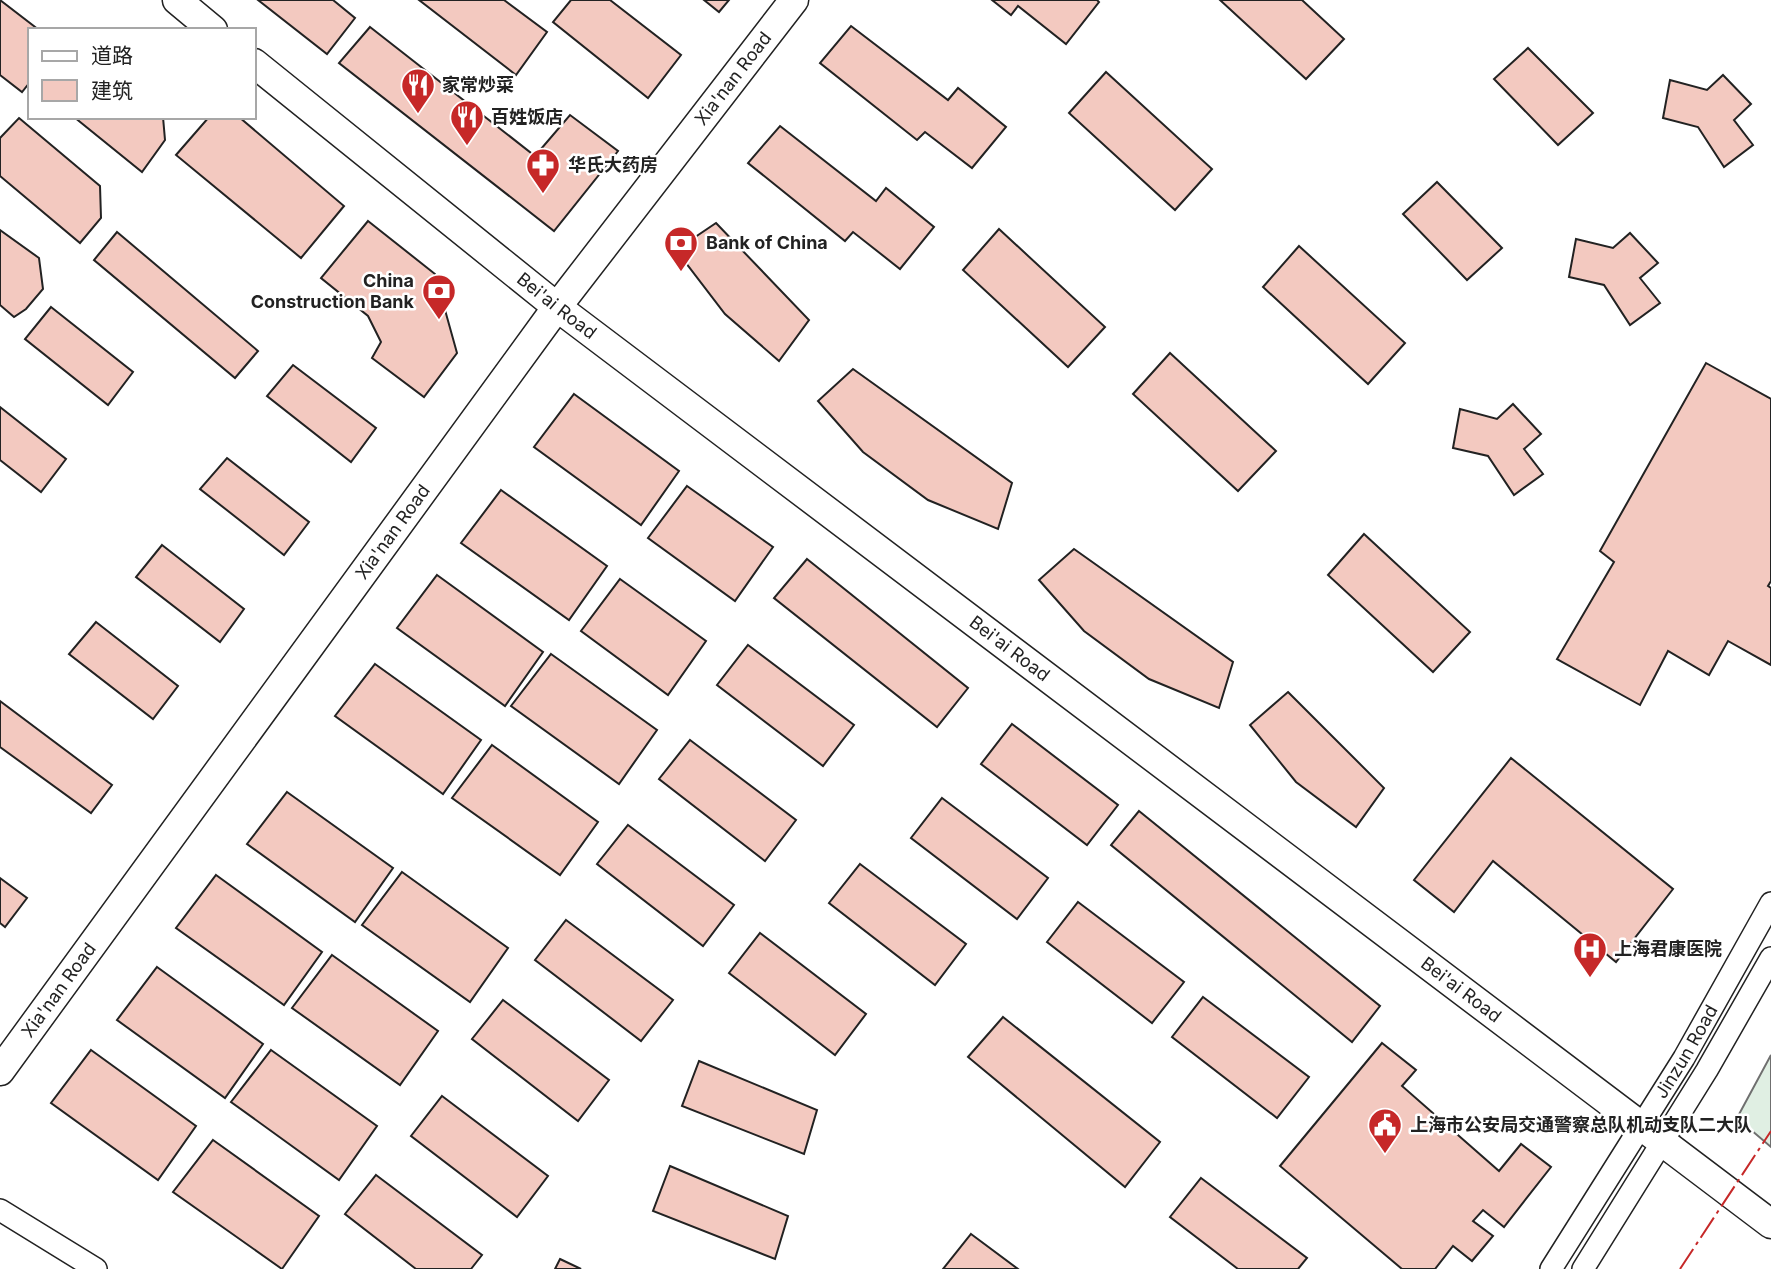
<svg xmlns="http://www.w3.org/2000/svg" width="1771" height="1269" font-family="Inter,'Noto Sans SC',sans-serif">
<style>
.green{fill:#e0efe3;stroke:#6f6f6f;stroke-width:2}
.building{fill:#f3c9c0;stroke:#222;stroke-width:2}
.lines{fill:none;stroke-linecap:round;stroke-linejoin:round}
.street-casing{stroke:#222;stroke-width:24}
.secondary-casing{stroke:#222;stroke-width:31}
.street{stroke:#fff;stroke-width:21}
.secondary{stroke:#fff;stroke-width:28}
.power{stroke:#c62828;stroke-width:2;stroke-dasharray:24 5 3.5 5;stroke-linecap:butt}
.labels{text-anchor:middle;stroke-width:5;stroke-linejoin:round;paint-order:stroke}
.street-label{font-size:18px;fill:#222;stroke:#fff}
.poi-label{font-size:18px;font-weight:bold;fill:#222;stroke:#fff;text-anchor:start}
</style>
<rect width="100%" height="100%" fill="#fff"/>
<polygon class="green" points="1771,1055 1771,1147 1737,1118"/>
<g class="building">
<polygon points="0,0 39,30 30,30 30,82 22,92 0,75"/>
<polygon points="258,0 333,0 355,18 327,54"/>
<polygon points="419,0 504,0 547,32 516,75"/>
<polygon points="571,0 610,0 681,55 648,98 553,22"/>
<polygon points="704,0 729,0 719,12"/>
<polygon points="992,0 1097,0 1099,2 1066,44 1018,6 1011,15"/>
<polygon points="1220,0 1302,0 1344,39 1306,79"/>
<polygon points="851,26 948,100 958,88 1006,127 972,168 925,132 917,140 820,63"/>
<polygon points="370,27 535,156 570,115 618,151 554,231 339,63"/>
<polygon points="1528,48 1593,113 1558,145 1494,79"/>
<polygon points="1106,72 1212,169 1175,210 1069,113"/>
<polygon points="1723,75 1751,104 1734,120 1753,145 1724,167 1698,127 1663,118 1670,80 1707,90"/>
<polygon points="74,117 163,117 165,140 142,172"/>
<polygon points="209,117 239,117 344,206 301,258 176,155"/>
<polygon points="19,118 100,186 101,218 80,243 0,176 0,138"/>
<polygon points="780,126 876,201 886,188 934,227 900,269 853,232 845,241 748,163"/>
<polygon points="1437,182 1502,248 1467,280 1403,214"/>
<polygon points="368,221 435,274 457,353 424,397 372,358 381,342 368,316 321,278"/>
<polygon points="716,223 809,320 779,361 725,314 676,250"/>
<polygon points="999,229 1105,327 1068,367 963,270"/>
<polygon points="0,230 39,258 43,289 26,309 14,317 0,305"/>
<polygon points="117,232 258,351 235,378 94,260"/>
<polygon points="1630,233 1658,263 1640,278 1660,303 1630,325 1604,285 1569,277 1576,239 1613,248"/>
<polygon points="1299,246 1405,343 1368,384 1263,287"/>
<polygon points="51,307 133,372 108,405 25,339"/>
<polygon points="1170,353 1276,451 1238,491 1133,394"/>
<polygon points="1706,363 1771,399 1771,581 1768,586 1771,588 1771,665 1728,641 1709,675 1668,651 1640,705 1557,659 1614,562 1600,551"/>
<polygon points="293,365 376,428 351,462 267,396"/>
<polygon points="853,369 1012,483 998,529 928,500 863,452 818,401"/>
<polygon points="574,394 679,471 641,525 534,447"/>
<polygon points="1513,404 1541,434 1524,449 1543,474 1514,495 1488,456 1453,448 1460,409 1497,419"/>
<polygon points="0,407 66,459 41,492 0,460"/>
<polygon points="227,458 309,522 284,555 200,489"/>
<polygon points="687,486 773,547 735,601 648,538"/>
<polygon points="501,490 607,566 569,620 461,543"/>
<polygon points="1364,534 1470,632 1433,672 1328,575"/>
<polygon points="162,545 244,609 220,642 136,577"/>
<polygon points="1074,549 1233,662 1219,708 1149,679 1084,631 1039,580"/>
<polygon points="807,559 968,688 937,727 774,598"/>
<polygon points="437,575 543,652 505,706 397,628"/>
<polygon points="620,579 706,641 668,695 581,631"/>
<polygon points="96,622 178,686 153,719 69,654"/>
<polygon points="748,645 854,725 823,766 717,685"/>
<polygon points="551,654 657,730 619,784 511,706"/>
<polygon points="375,664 481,740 443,794 335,716"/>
<polygon points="1288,692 1384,788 1356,827 1296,782 1250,725"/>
<polygon points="0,701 112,785 91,813 0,747"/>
<polygon points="1012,724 1118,805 1087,845 981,764"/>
<polygon points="690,740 796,820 765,861 659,779"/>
<polygon points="492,745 598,822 560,875 452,798"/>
<polygon points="1511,758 1673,889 1616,962 1493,861 1454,912 1414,880"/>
<polygon points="287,792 393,868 355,922 247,844"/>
<polygon points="942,798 1048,878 1017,919 911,838"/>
<polygon points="1139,811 1380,1006 1352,1042 1111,845"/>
<polygon points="628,825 734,905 703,946 597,864"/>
<polygon points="860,864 966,944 935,985 829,903"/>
<polygon points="402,872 508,948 470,1002 362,925"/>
<polygon points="216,875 322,952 284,1005 176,928"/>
<polygon points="0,878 27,898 5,927 0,923"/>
<polygon points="1078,902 1184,982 1152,1023 1047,942"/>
<polygon points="566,920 673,1000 641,1041 535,960"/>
<polygon points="760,933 866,1014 835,1055 729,973"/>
<polygon points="332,955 438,1031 400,1085 292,1008"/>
<polygon points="157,967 263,1044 225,1098 117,1020"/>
<polygon points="1203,997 1309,1077 1277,1118 1172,1037"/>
<polygon points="503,1000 609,1080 578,1121 472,1039"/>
<polygon points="1003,1017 1160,1142 1125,1187 968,1057"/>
<polygon points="1382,1043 1416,1070 1402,1086 1499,1171 1521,1144 1551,1167 1504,1227 1483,1210 1473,1221 1493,1236 1472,1261 1453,1246 1435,1269 1402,1269 1280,1166"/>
<polygon points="91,1050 196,1126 158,1180 51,1103"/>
<polygon points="271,1050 377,1126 339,1180 231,1102"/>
<polygon points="699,1061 817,1110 804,1154 682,1106"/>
<polygon points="442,1096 548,1176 517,1217 411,1136"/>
<polygon points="213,1140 319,1216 282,1269 173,1192"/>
<polygon points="670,1166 788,1216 775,1259 653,1211"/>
<polygon points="376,1175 482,1255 471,1269 416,1269 345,1214"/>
<polygon points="1201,1178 1307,1258 1298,1269 1238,1269 1170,1217"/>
<polygon points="971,1234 1018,1269 943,1269"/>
<polygon points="560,1259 581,1269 555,1269"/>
</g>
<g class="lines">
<g class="street-casing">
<g id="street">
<polyline points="0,1210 96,1269"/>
<path id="s1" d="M1551 1269 1684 1058 1771 903"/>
<polyline points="1583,1269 1707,1070 1771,958"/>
</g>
</g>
<g class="secondary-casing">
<g id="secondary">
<polyline points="177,0 213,30"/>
<path id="s2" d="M254 63 557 307 1771 1224"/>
<path id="s3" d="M0 1071 557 307 794 0"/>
</g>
</g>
<use href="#street" class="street"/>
<use href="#secondary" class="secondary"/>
<polyline class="power" points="1680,1269 1771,1131"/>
</g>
<defs>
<g id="restaurant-pin" transform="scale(1.75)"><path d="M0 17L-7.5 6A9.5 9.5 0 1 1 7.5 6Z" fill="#c62828" stroke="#fff"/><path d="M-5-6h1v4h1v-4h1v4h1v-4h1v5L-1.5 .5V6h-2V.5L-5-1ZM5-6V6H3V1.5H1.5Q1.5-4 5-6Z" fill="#fff"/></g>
<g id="pharmacy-pin" transform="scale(1.75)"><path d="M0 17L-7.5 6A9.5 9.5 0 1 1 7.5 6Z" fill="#c62828" stroke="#fff"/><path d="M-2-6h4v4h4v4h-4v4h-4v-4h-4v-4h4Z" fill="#fff"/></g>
<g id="bank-pin" transform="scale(1.75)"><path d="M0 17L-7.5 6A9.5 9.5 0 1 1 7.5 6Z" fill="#c62828" stroke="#fff"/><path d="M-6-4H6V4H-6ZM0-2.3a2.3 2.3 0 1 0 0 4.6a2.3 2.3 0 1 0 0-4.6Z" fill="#fff"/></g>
<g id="hospital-pin" transform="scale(1.75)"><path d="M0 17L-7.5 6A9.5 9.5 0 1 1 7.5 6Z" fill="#c62828" stroke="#fff"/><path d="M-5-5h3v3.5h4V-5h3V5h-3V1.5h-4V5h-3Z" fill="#fff"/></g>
<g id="civic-pin" transform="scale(1.75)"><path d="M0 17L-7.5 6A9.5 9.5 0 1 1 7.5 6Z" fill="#c62828" stroke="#fff"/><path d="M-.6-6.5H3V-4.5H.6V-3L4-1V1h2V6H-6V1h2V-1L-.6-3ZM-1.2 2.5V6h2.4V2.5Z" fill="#fff"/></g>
</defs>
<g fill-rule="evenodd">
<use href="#restaurant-pin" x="418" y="85"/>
<use href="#restaurant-pin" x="467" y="117"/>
<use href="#pharmacy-pin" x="543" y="165"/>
<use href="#bank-pin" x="681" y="243"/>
<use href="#bank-pin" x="439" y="291"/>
<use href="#hospital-pin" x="1590" y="949"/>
<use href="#civic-pin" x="1385" y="1125"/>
</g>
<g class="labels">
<g class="street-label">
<text dy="6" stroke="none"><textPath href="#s3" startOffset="1234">Xia'nan Road</textPath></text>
<text dy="6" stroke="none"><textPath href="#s2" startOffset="388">Bei'ai Road</textPath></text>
<text dy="6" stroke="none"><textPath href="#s3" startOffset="667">Xia'nan Road</textPath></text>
<text dy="6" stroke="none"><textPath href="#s2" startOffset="956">Bei'ai Road</textPath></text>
<text dy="6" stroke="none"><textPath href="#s2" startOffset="1522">Bei'ai Road</textPath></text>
<text dy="6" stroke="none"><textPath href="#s3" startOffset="100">Xia'nan Road</textPath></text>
<text dy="6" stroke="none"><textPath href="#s1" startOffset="256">Jinzun Road</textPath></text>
</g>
<g class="poi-label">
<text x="442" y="91">家常炒菜</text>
<text x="491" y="123">百姓饭店</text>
<text x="568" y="171">华氏大药房</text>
<text x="706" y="249">Bank of China</text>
<text x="414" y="287" text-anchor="end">China<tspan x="414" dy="21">Construction Bank</tspan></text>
<text x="1614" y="955">上海君康医院</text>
<text x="1410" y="1131">上海市公安局交通警察总队机动支队二大队</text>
</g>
</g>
<rect x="28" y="28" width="228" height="91" fill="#ffffff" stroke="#a7a7a7" stroke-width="2"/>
<rect x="42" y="51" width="35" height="10" fill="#ffffff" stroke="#a7a7a7" stroke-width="2"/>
<text x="91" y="63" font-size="21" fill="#222222">道路</text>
<rect x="42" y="80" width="35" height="21" fill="#f3c9c0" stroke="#a7a7a7" stroke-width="2"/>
<text x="91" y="98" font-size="21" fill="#222222">建筑</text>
</svg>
